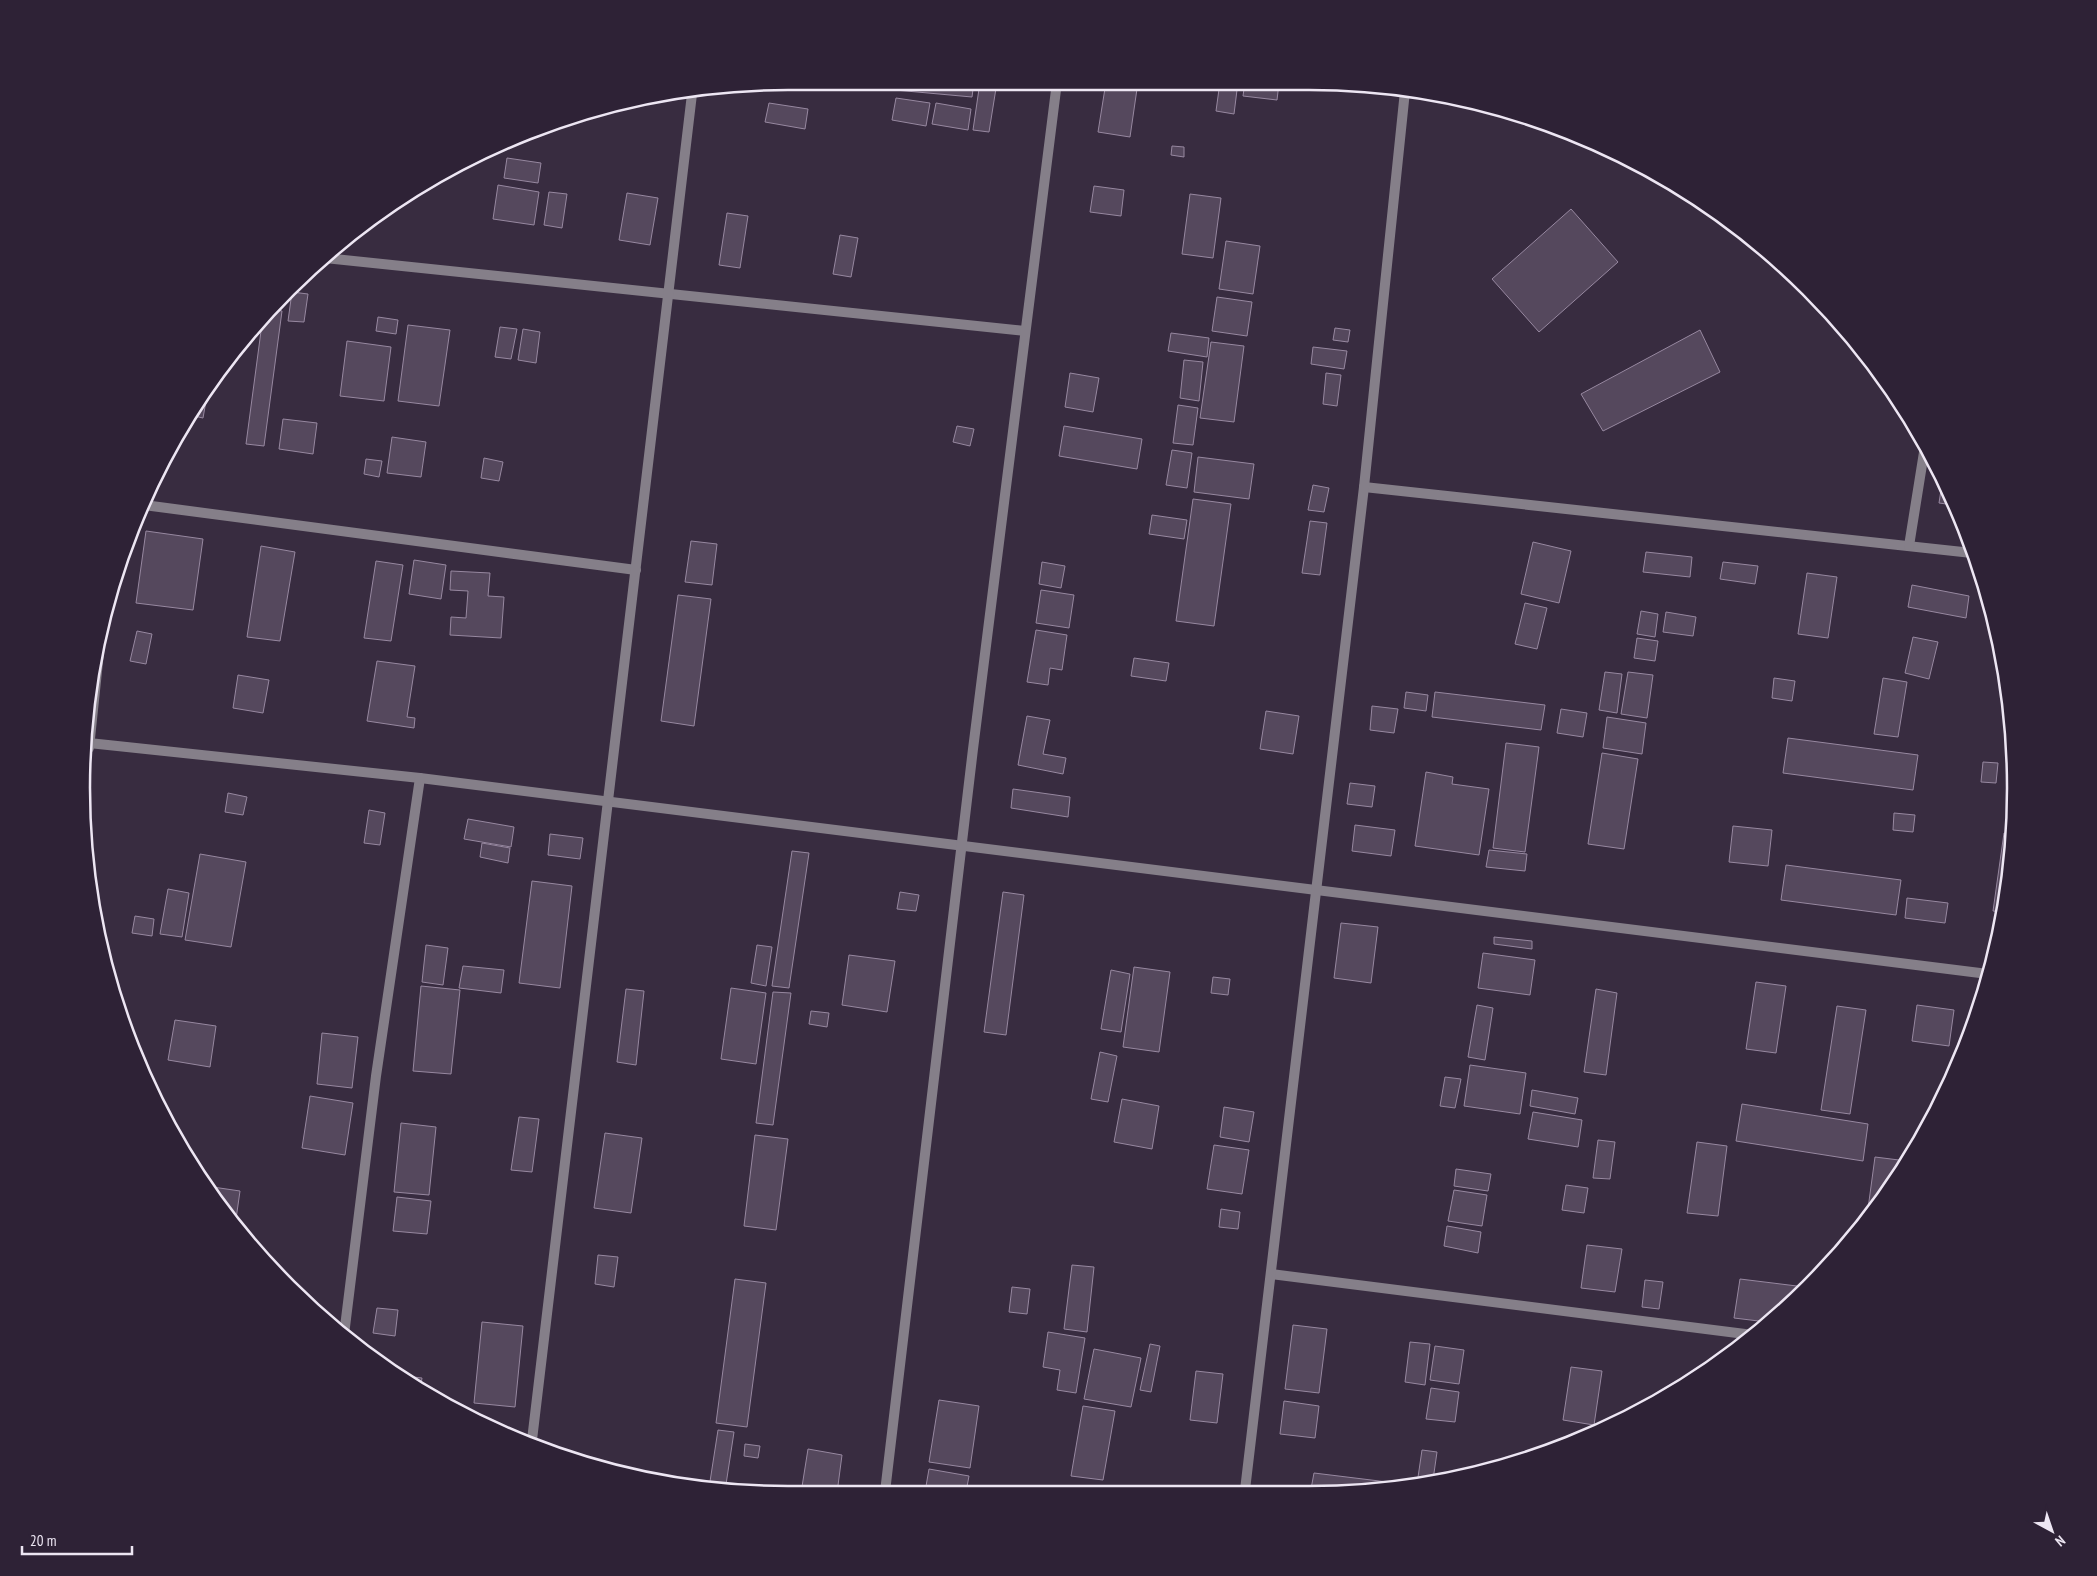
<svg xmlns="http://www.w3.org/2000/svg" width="2097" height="1576" font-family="'PT Sans Narrow',sans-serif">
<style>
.building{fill:#55485d;stroke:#9788a0}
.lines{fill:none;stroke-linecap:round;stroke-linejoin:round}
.minor{stroke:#857f89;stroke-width:10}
.rim{fill:none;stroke:#ede6f3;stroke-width:2.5}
</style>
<rect width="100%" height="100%" fill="#382c40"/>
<g class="building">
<polygon points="896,82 974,82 972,97 895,90"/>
<polygon points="980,82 997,82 989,132 973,130"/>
<polygon points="1106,82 1138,82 1130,137 1098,132"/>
<polygon points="1220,82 1238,82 1234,114 1216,111"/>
<polygon points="1245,82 1279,83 1277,100 1243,96"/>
<polygon points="771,83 771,88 749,86"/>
<polygon points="896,98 930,103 926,126 892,120"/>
<polygon points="769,103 808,109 805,129 765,122"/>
<polygon points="936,103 971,109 968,130 932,124"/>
<polygon points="1172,146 1184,147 1184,157 1171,155"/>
<polygon points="507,158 541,163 538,183 504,178"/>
<polygon points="498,185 539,192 534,225 493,219"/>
<polygon points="1094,186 1124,190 1121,216 1090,212"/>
<polygon points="549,192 567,194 562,228 544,225"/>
<polygon points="627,193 658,198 650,245 619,240"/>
<polygon points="1190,194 1221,198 1213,258 1182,254"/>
<polygon points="1571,209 1618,262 1539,332 1492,279"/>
<polygon points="727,213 748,216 740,268 719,265"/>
<polygon points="840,235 858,238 851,277 833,274"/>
<polygon points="1226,241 1260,246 1253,294 1219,289"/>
<polygon points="292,292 308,294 304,322 288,321"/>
<polygon points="1217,297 1252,302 1247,336 1212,331"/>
<polygon points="270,309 282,311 264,446 246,444 263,316"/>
<polygon points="378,317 398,320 396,334 376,331"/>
<polygon points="408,325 450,330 439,406 398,401"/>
<polygon points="500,327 517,329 511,359 495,357"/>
<polygon points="1335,328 1350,330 1348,342 1333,340"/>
<polygon points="523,329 540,332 536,363 518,360"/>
<polygon points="1700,330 1720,372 1603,431 1581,394"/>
<polygon points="1171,333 1209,338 1207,357 1168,351"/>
<polygon points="347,341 391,347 384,401 340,396"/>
<polygon points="1211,342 1244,346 1234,422 1200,418"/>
<polygon points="1313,347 1347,351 1344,369 1311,364"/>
<polygon points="1184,360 1203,362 1199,401 1180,398"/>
<polygon points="1876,368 1884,381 1875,380"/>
<polygon points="1070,373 1099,378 1093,412 1065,407"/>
<polygon points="1326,373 1341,375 1337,406 1323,404"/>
<polygon points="204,401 206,401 203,418 194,416"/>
<polygon points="1178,405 1198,408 1193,445 1173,443"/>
<polygon points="283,419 317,423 313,454 279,449"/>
<polygon points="957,426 974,429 970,446 953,442"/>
<polygon points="1064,426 1142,439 1137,469 1059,456"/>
<polygon points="392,437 426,442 421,477 387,473"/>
<polygon points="1172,450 1192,453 1187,488 1166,485"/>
<polygon points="1198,457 1254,464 1249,499 1194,492"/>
<polygon points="484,458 503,462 499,481 481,478"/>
<polygon points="366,459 382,461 379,477 364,474"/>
<polygon points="1943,477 1954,505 1939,503"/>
<polygon points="1313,485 1329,488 1324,512 1308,510"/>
<polygon points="1193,499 1231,504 1214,626 1176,621"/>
<polygon points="1152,515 1187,520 1184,539 1149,534"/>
<polygon points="1310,521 1327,523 1320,575 1302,573"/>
<polygon points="146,531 203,539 193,610 136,603"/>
<polygon points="691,541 717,544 712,585 685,582"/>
<polygon points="1533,542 1571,551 1559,603 1521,594"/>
<polygon points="261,546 295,552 280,641 247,637"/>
<polygon points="1646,552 1692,557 1690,577 1643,572"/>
<polygon points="414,560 446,565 441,599 409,594"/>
<polygon points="376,561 403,565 391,641 364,638"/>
<polygon points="1042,562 1065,566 1061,588 1039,584"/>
<polygon points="1723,562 1758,566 1755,584 1720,579"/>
<polygon points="451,571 490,573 488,596 504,597 501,638 450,635 451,617 466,618 468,591 450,590"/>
<polygon points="1807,573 1837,577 1828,638 1798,634"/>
<polygon points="1912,585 1969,596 1966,618 1908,607"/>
<polygon points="1041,590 1074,595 1069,628 1036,623"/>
<polygon points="678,595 711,599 694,726 661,721"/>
<polygon points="1525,603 1547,608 1537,649 1515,644"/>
<polygon points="1641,611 1658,614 1655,637 1637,634"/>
<polygon points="1666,612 1696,617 1693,636 1663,632"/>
<polygon points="1036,630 1067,635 1062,670 1050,668 1048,685 1027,682"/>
<polygon points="137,631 152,634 146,664 130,661"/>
<polygon points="1913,637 1938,642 1929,679 1905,673"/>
<polygon points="1637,638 1658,641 1655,661 1634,658"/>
<polygon points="1134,658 1169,663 1166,681 1131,676"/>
<polygon points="377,661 415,666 407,717 415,718 414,728 367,721"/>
<polygon points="1605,672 1622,674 1617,713 1599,710"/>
<polygon points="1628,672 1653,675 1647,718 1621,714"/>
<polygon points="238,675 269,680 263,713 233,708"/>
<polygon points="1774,678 1795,681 1792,701 1772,698"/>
<polygon points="1883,678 1907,682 1898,737 1874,734"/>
<polygon points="1406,692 1428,695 1426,711 1404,708"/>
<polygon points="1435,692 1545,705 1541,730 1432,717"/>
<polygon points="1372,706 1398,709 1394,733 1370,730"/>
<polygon points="1561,709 1587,713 1583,737 1557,733"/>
<polygon points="1266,711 1299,716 1293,754 1260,749"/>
<polygon points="1027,716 1050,720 1043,754 1066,758 1063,774 1018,765"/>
<polygon points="1607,717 1646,723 1642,754 1603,748"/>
<polygon points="1788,738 1918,755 1913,790 1783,773"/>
<polygon points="1506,743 1539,747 1525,852 1493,848"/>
<polygon points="1602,753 1638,759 1624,849 1588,844"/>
<polygon points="1983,762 1998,763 1996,783 1981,782"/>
<polygon points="1426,772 1453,777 1452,784 1489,789 1479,855 1415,846"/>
<polygon points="1350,783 1375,786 1372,807 1347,804"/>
<polygon points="1013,789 1070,797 1068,817 1011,808"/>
<polygon points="228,793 247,797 243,815 225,812"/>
<polygon points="369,810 385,813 380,845 364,843"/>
<polygon points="1894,813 1915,815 1913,832 1893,830"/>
<polygon points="468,819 514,827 511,847 464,839"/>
<polygon points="1355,825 1395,830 1391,856 1352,851"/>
<polygon points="1733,826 1772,830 1768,866 1729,862"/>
<polygon points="2004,833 2011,834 2010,881 2002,912 1993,911"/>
<polygon points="550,834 583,838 580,859 548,855"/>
<polygon points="482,843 510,848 508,863 480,857"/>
<polygon points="1489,850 1527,854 1525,871 1486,867"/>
<polygon points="792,851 809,853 789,988 772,986"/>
<polygon points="200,854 246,862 231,947 185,940"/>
<polygon points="1786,865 1901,880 1896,915 1781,900"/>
<polygon points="532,881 572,886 560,988 519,983"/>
<polygon points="168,889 189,893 182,937 160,934"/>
<polygon points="900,892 919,895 916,911 897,909"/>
<polygon points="1003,892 1024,895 1006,1035 984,1032"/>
<polygon points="1907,898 1948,903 1945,923 1905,918"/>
<polygon points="135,916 154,919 152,936 132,933"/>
<polygon points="1341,923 1378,927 1371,983 1334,978"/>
<polygon points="1494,937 1532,941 1532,949 1494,944"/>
<polygon points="426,945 448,948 443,985 422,982"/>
<polygon points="757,945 772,947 766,986 751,983"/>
<polygon points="1483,953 1535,960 1530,995 1478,988"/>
<polygon points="849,955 895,961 887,1012 842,1005"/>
<polygon points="463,966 504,970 501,993 459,988"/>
<polygon points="1134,967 1170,972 1159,1052 1123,1047"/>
<polygon points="1111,970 1130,974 1121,1032 1101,1029"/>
<polygon points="1213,977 1230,979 1228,995 1211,993"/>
<polygon points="1756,982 1786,986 1776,1053 1746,1049"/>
<polygon points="421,986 460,990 451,1074 413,1071"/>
<polygon points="731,988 766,993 756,1064 721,1059"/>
<polygon points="626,989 644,991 636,1065 617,1062"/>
<polygon points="1596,989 1617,993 1606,1075 1584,1072"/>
<polygon points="773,992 791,993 773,1125 756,1123"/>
<polygon points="1477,1005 1493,1008 1485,1060 1468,1057"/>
<polygon points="1917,1005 1954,1010 1949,1046 1912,1041"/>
<polygon points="1837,1006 1866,1010 1850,1114 1821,1110"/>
<polygon points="811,1011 829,1013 827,1027 809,1024"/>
<polygon points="175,1020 216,1026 210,1067 168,1060"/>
<polygon points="322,1033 358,1037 352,1088 317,1084"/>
<polygon points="1100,1052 1117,1056 1108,1102 1091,1099"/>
<polygon points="1470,1065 1526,1073 1520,1114 1464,1106"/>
<polygon points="1445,1077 1461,1079 1455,1108 1440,1106"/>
<polygon points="1532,1090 1578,1098 1575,1114 1530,1106"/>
<polygon points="310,1096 353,1103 345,1155 302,1148"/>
<polygon points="1122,1099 1159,1106 1152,1149 1114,1142"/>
<polygon points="1742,1104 1868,1124 1863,1161 1736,1141"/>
<polygon points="1224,1107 1254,1112 1249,1142 1220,1137"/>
<polygon points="1533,1112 1582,1120 1578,1147 1528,1139"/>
<polygon points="519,1117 539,1119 532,1172 511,1170"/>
<polygon points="401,1123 436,1127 429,1195 394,1192"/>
<polygon points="605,1133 642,1138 631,1213 594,1208"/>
<polygon points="755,1135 788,1139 776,1230 744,1226"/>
<polygon points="1598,1140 1615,1142 1610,1179 1593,1178"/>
<polygon points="1697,1142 1727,1146 1718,1216 1687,1213"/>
<polygon points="1214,1145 1249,1150 1242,1194 1207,1189"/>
<polygon points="1875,1157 1907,1161 1867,1216"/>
<polygon points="1456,1169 1491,1174 1488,1191 1454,1186"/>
<polygon points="1566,1185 1588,1188 1584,1213 1562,1210"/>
<polygon points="206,1186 240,1191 235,1226 227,1218"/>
<polygon points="1454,1190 1487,1195 1482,1226 1448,1221"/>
<polygon points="397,1197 431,1201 427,1234 393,1231"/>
<polygon points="1221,1209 1240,1212 1238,1229 1219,1227"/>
<polygon points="1447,1226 1481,1232 1478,1253 1444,1246"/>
<polygon points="1587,1245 1622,1249 1615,1292 1581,1288"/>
<polygon points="598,1255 618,1257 614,1287 595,1284"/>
<polygon points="1072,1265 1094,1267 1087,1332 1064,1329"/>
<polygon points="735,1279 766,1283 747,1427 716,1423"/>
<polygon points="1740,1279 1805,1287 1767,1322 1734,1318"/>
<polygon points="1645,1280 1663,1282 1659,1309 1642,1307"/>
<polygon points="1012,1287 1030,1289 1027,1314 1009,1312"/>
<polygon points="377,1308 398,1310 395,1336 373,1333"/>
<polygon points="482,1322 523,1326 515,1407 474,1403"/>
<polygon points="1293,1325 1327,1329 1319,1393 1285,1389"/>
<polygon points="1048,1332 1085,1338 1076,1393 1057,1390 1060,1370 1043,1367"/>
<polygon points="1410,1342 1430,1344 1425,1385 1405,1382"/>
<polygon points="1150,1344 1160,1346 1151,1392 1140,1390"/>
<polygon points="1435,1346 1464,1350 1459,1384 1430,1380"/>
<polygon points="1094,1349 1141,1358 1131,1407 1084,1399"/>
<polygon points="1571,1367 1602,1371 1594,1425 1563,1420"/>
<polygon points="1196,1371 1223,1374 1217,1423 1190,1420"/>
<polygon points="405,1376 422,1378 420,1390 405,1378"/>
<polygon points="1431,1388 1459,1392 1455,1422 1426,1419"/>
<polygon points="939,1400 979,1406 970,1468 929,1462"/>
<polygon points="1284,1401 1319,1406 1315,1438 1280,1434"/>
<polygon points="1083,1406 1115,1411 1103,1480 1071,1476"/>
<polygon points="718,1430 734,1432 725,1491 709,1488"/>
<polygon points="745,1444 760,1446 758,1458 744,1456"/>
<polygon points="808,1449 842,1455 837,1493 801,1493"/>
<polygon points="1422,1450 1437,1452 1433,1480 1417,1484"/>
<polygon points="929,1469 969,1476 966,1492 925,1492"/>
<polygon points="1314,1473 1412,1485 1402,1489 1311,1489"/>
<polygon points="1070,1486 1088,1488 1088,1491 1070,1491"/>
</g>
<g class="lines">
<g class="minor">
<polyline points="325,258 1025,331"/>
<polyline points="1364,487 1972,553"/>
<polyline points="144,505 636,570"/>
<polyline points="1909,546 1925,446"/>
<polyline points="89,743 420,778 1988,974"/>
<polyline points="89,748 101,633"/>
<polyline points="1271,1274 1753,1335"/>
<polyline points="344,1335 376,1076 420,778"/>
<polyline points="532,1440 692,94"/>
<polyline points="1245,1490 1364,487 1405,91"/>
<polyline points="885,1492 973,749 1057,82"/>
</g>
</g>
<path d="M0 0H2097V1576H0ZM788 90H1309A698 698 0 0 1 2007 788V788A698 698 0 0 1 1309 1486H788A698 698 0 0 1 90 788V788A698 698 0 0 1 788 90Z" fill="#2e2236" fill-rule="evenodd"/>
<path class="rim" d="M788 90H1309A698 698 0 0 1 2007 788V788A698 698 0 0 1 1309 1486H788A698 698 0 0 1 90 788V788A698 698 0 0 1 788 90Z"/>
<g transform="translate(2052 1531) rotate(140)" stroke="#2e2236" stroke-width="4" paint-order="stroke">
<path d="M0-4L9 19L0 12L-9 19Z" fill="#ede6f3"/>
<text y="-8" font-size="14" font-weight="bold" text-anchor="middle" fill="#ede6f3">N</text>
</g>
<path d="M22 1546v8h110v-8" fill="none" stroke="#ede6f3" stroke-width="2.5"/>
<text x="30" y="1546" font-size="15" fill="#ede6f3" stroke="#2e2236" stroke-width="4" paint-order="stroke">20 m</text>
</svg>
